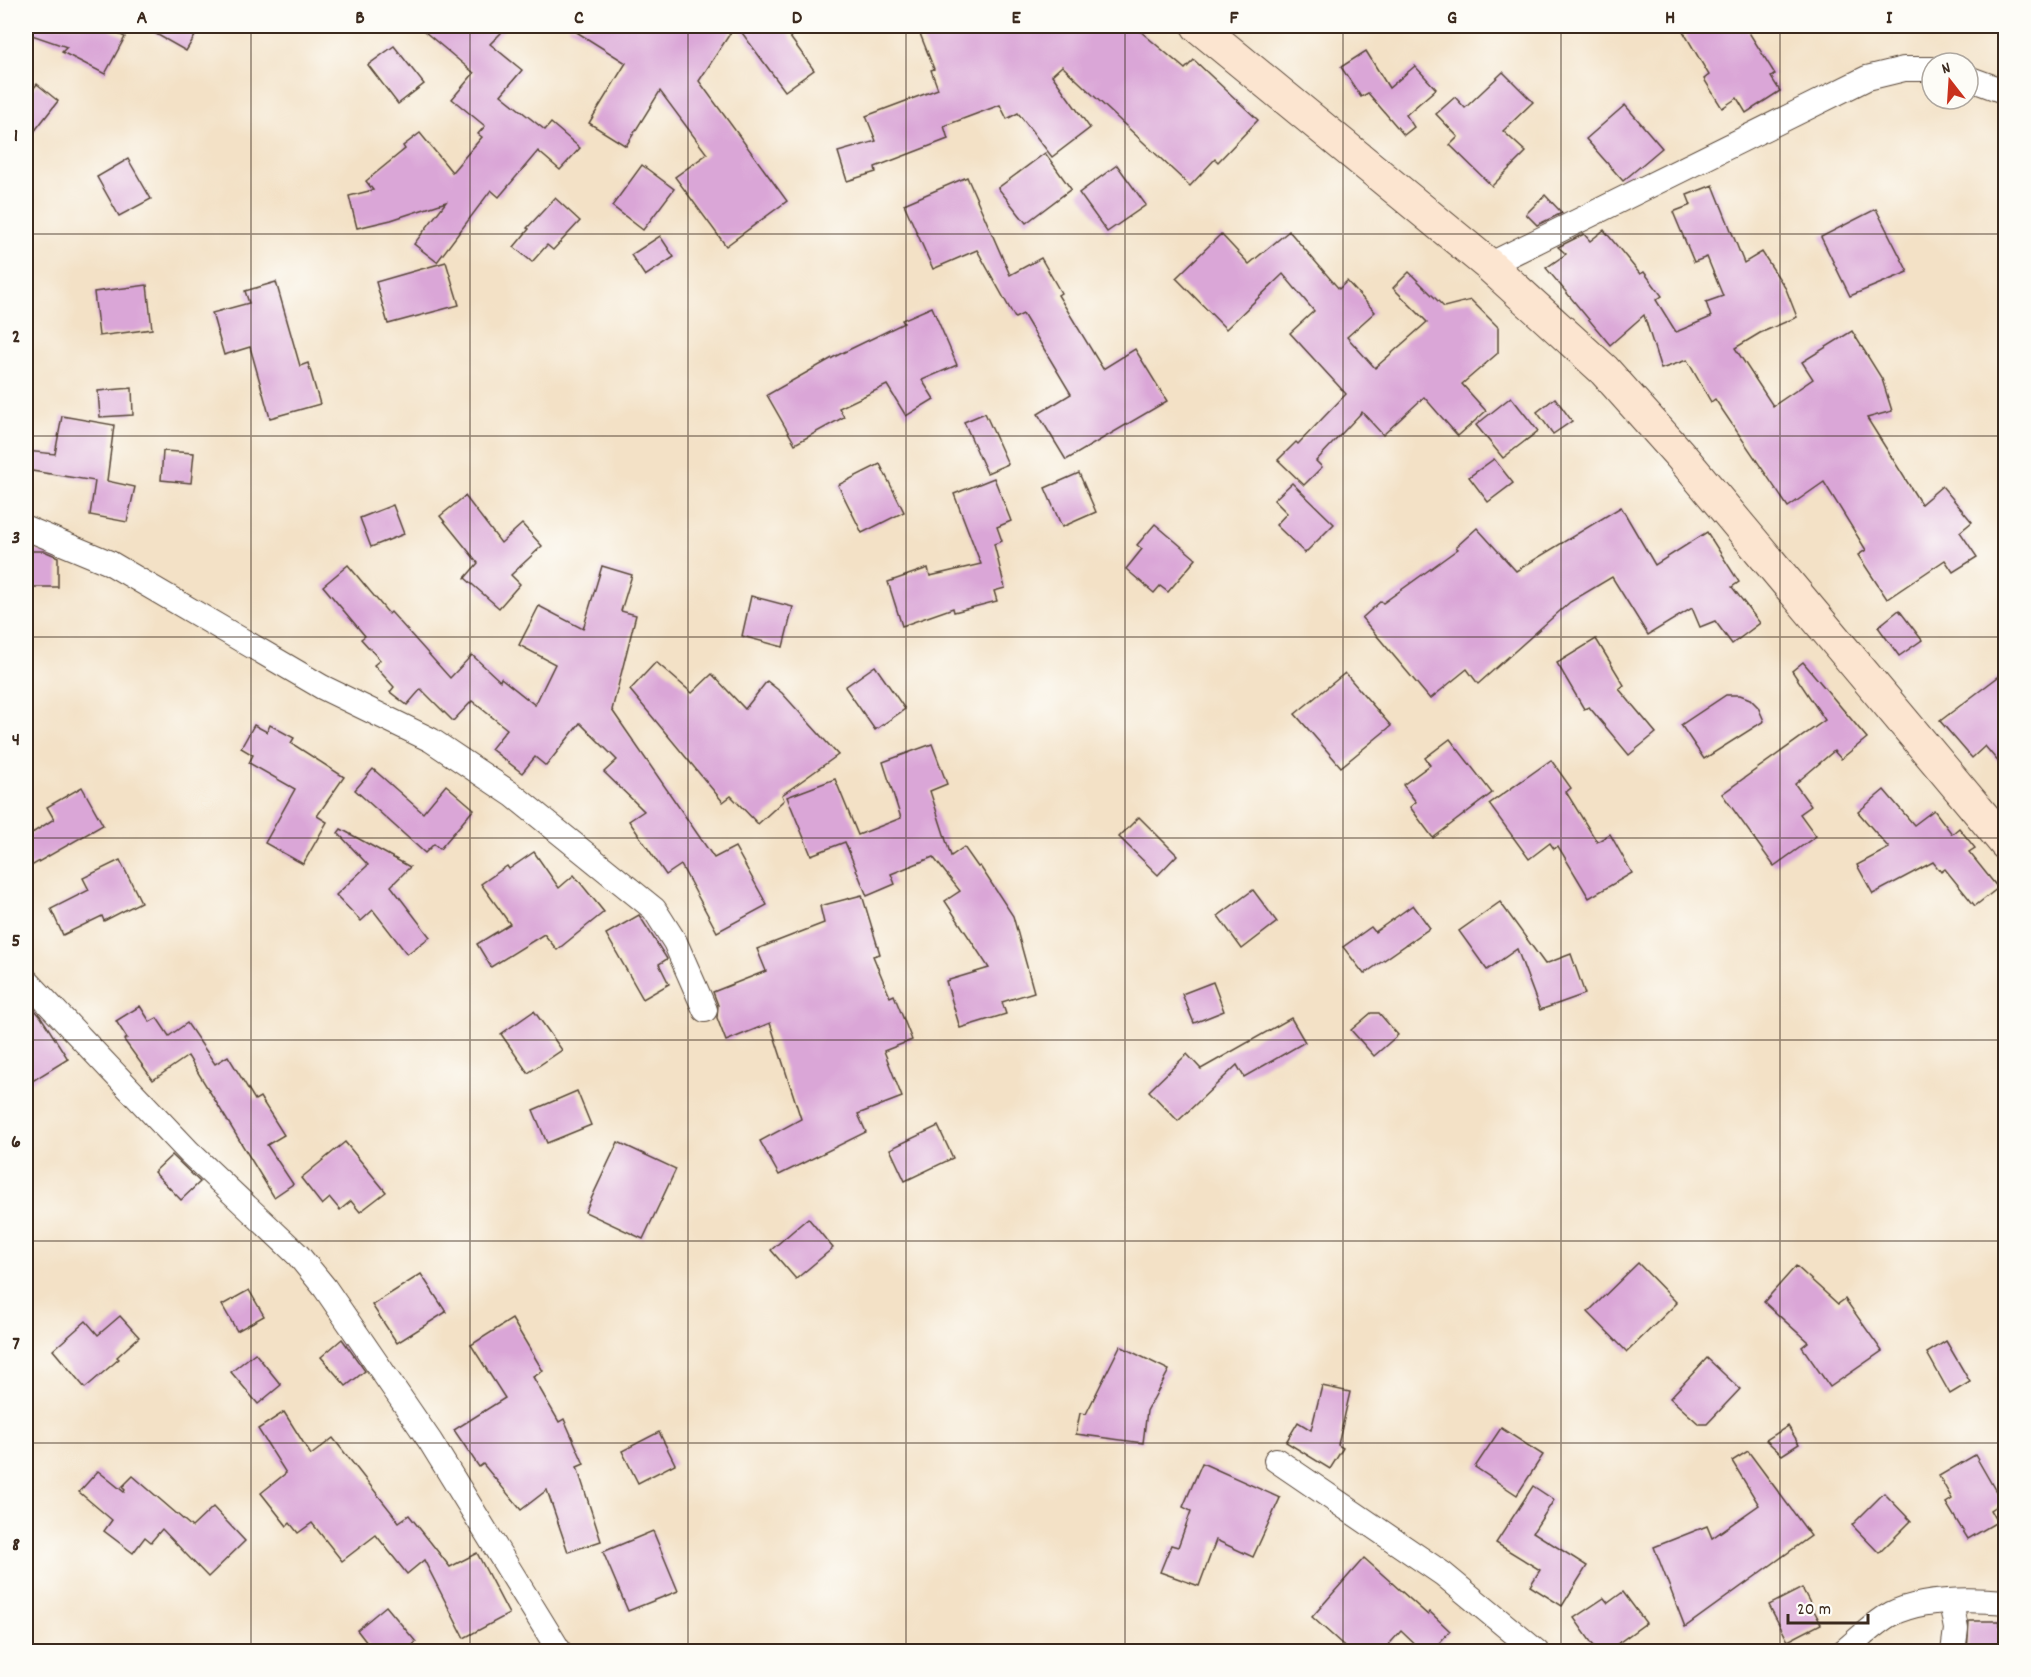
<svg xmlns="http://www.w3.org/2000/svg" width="2031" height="1677" font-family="Dekko,sans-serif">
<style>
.building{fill:#daa6d7}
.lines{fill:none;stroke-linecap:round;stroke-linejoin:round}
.minor-casing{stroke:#574537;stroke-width:26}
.secondary-casing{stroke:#574537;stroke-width:35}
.minor{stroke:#fff;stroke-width:24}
.secondary{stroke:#fce5d0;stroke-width:33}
.grid{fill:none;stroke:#3b2a1e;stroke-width:1.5;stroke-opacity:0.55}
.neatline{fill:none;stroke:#3b2a1e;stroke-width:2}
.grid-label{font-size:20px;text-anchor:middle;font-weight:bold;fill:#3b2a1e}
</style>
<rect width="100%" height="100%" fill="#fdfcf7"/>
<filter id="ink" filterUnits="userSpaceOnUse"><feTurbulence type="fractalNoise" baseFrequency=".0167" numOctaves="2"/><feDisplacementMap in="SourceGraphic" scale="12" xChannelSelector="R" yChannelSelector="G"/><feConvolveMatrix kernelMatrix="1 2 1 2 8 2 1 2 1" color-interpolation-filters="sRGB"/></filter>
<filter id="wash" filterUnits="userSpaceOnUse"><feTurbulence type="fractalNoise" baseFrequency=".008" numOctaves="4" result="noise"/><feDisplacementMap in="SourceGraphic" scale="24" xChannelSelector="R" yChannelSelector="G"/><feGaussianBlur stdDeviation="1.35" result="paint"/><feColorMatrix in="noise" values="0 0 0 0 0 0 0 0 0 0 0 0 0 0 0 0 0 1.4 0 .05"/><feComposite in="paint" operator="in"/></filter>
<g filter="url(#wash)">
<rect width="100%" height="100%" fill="#f3e1c6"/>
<g id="blocks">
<g class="building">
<polygon points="26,26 102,26 125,37 105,74 62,52 67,47 26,33"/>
<polygon points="142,26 201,26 186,51"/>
<polygon points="418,26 508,26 490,44 522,70 501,95 545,130 551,123 580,148 560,170 538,151 499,197 491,190 437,262 414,244 446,202 391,220 357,228 349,196 373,190 366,181 405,149 403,146 420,133 452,172 482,137 478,134 485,126 452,99 474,73"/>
<polygon points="567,26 735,26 699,81 787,201 726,246 675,177 707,154 660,91 626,146 589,123 626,63"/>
<polygon points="737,26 782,26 814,70 785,91"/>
<polygon points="917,26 1134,26 1185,69 1194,60 1258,120 1218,162 1215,159 1190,186 1062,66 1052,75 1090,128 1052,157 1018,113 1007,119 1000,105 944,126 948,139 875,167 876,172 847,181 838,152 876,141 866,116 938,89 931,70 934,69"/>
<polygon points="1680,26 1745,26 1775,74 1771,77 1780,91 1746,113 1737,98 1722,108 1704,79 1709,75"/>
<polygon points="394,46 424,84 398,104 368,65"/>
<polygon points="1366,51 1389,88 1415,66 1436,89 1406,115 1414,127 1404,135 1368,93 1361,97 1341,67"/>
<polygon points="1503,72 1533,102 1503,131 1526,152 1492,186 1450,145 1458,137 1436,114 1455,97 1465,108"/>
<polygon points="37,84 58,101 26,142 26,98"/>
<polygon points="1625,105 1662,148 1623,181 1586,139"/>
<polygon points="1045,153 1071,189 1026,223 998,188"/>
<polygon points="128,159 151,199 119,216 97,177"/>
<polygon points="642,165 674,189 643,230 612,206"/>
<polygon points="1117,165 1146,205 1107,232 1079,193"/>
<polygon points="967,177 1010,275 1041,258 1061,293 1058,295 1103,369 1135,349 1167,401 1066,460 1038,414 1071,394 1023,314 1015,318 977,250 933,269 904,204"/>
<polygon points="1713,185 1744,263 1762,252 1786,289 1797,317 1760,333 1735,348 1773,406 1813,379 1802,362 1852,331 1882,379 1892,411 1867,418 1921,504 1942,486 1972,522 1960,532 1977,557 1953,572 1945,560 1887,599 1858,555 1866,550 1824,482 1788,507 1715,399 1711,402 1687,360 1661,369 1644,315 1610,345 1546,268 1566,254 1558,247 1584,234 1590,241 1604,230 1640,274 1644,272 1662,296 1656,300 1676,332 1711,317 1706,302 1723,296 1707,257 1694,262 1673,212 1691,205 1687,195"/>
<polygon points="1545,195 1562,213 1537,225 1526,214"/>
<polygon points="555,198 580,221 553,250 547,245 532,262 514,247 529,229 527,228"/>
<polygon points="1876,209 1908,272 1850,296 1821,237"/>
<polygon points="1289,231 1339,289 1347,281 1375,312 1347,337 1375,368 1427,322 1393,288 1409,272 1444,307 1471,300 1498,327 1498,353 1462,384 1486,411 1458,436 1424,397 1383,435 1362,412 1316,461 1322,467 1304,485 1278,460 1296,442 1298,444 1346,394 1290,333 1314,311 1283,274 1226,329 1176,278 1221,234 1249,264"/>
<polygon points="660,236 674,257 645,276 631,255"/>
<polygon points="446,262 459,305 388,324 376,282"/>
<polygon points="276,282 300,366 308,363 320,404 270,418 250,347 224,355 212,313 249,303 245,291"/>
<polygon points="147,285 152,329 99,336 94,292"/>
<polygon points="932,307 957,365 922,380 934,399 906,416 887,385 839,408 844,417 795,444 767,395 834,357 904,323 902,320"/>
<polygon points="132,388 133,415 100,417 98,391"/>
<polygon points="1511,397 1538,431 1503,458 1476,425"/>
<polygon points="1555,398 1572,421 1553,434 1537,412"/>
<polygon points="985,413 1008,464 987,473 964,422"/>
<polygon points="62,416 114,425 107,481 135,487 127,522 90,515 95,481 26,470 26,451 55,454"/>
<polygon points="163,451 194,453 191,483 161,480"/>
<polygon points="1494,459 1513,483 1488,502 1469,477"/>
<polygon points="880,464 904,512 862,533 838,485"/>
<polygon points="1079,473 1096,512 1062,527 1045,488"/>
<polygon points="994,478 1011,521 997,527 1002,541 994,544 1005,588 994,591 997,601 954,612 953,608 902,626 888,582 928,568 930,576 981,564 954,494"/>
<polygon points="1292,483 1334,524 1305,553 1276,525 1287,513 1274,500"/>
<polygon points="465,496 501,543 522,524 542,546 511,575 520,584 499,608 465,578 478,563 440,516"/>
<polygon points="393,505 404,534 371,547 360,518"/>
<polygon points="1621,507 1655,565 1707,532 1739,582 1732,587 1760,623 1732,644 1715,621 1700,627 1692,608 1648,635 1612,577 1570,602 1478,684 1467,669 1430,699 1362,618 1381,601 1383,603 1458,549 1456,547 1477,528 1516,571"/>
<polygon points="1155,524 1196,559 1168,592 1160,586 1154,593 1126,569 1142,549 1137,545"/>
<polygon points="26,551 44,551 58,557 58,587 26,587"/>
<polygon points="348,565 389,614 391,612 450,678 472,655 500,681 501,678 535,705 555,664 519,645 539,606 583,629 602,566 632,575 621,611 636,615 612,710 714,858 735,847 767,905 717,932 681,865 666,875 629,821 644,811 604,772 617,760 580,723 546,766 535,757 522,773 491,749 507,729 472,701 453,721 421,689 407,705 390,692 394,687 374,665 380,660 361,639 365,636 323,586"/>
<polygon points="751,596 793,607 783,647 742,636"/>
<polygon points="1899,610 1922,640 1899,656 1878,627"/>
<polygon points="1596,639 1624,685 1619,689 1656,733 1629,755 1589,707 1584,709 1557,663"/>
<polygon points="656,662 692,693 712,674 745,709 767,681 782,693 838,755 782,795 784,800 758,824 731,796 723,802 630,690"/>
<polygon points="1803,662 1867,738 1841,759 1834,751 1795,784 1811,806 1800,814 1816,836 1774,866 1722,794 1825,720 1792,671"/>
<polygon points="875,666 905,709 875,730 845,687"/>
<polygon points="2006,671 2006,771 1985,746 1972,758 1940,721"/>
<polygon points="1345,673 1391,726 1341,767 1295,714"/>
<polygon points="1726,695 1740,695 1750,699 1758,707 1764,721 1704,759 1681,725"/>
<polygon points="254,725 267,732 270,725 294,738 291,743 344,777 317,816 327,822 303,864 265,843 295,789 249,763 253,755 241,748"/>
<polygon points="1450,739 1492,793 1433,838 1410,807 1416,802 1403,785 1430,765 1425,758"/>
<polygon points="932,744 947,784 930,791 951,856 964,847 978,867 980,866 1013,916 1034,992 1002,1002 1006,1014 960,1028 946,981 989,968 945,901 960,891 933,857 891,874 895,884 867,896 845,842 811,855 787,797 835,779 858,835 901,818 883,762"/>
<polygon points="1551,760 1571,788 1566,792 1597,842 1610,834 1632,873 1589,898 1558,846 1554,849 1550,843 1529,859 1489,804"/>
<polygon points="373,769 423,813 446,785 474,809 440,849 434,844 425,853 355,790"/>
<polygon points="82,787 103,825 26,869 26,837 54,819 47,807"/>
<polygon points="1884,790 1914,825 1934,810 1952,834 1959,828 1975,848 1969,852 1998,888 1975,906 1945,869 1941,872 1933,862 1873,894 1857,865 1889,848 1858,812"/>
<polygon points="1139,817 1177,855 1158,875 1119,837"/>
<polygon points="341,829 410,867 391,886 430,937 407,954 373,910 361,921 336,895 368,865 338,833"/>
<polygon points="534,852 559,888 574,875 604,912 557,950 544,934 491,967 477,944 510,924 481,884 507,866 509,869"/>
<polygon points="120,860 141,902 104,921 102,916 63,935 51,909 89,890 83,878"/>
<polygon points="1253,890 1277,922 1242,949 1218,916"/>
<polygon points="862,895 880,954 873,956 890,997 894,995 912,1040 884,1051 902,1097 858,1114 866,1132 779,1175 760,1141 801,1119 770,1023 726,1041 717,1018 718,1005 713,992 766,971 757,949 824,923 820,906"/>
<polygon points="1500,902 1545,964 1571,954 1585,994 1540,1010 1517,949 1487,970 1459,931"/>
<polygon points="1413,905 1430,928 1364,974 1343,947 1371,927 1375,932"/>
<polygon points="639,915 667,959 659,964 669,984 643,999 606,934"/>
<polygon points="1213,982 1224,1011 1194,1023 1182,994"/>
<polygon points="26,1000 41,1017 68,1059 26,1085"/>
<polygon points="140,1006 150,1022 157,1018 169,1036 187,1023 215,1064 228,1056 255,1100 260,1097 284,1135 267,1145 293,1184 274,1197 188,1056 153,1080 124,1040 127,1038 116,1021"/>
<polygon points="534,1011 562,1050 528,1073 501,1034"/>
<polygon points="1371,1013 1379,1013 1398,1035 1374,1056 1351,1030"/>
<polygon points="1291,1018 1305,1042 1244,1077 1237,1065 1178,1121 1149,1091 1187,1054 1201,1069"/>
<polygon points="577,1091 591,1125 547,1143 533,1110"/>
<polygon points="938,1126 953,1158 905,1181 890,1149"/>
<polygon points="345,1142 386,1192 360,1212 351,1201 340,1210 330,1198 322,1205 301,1178"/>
<polygon points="618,1142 676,1169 643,1239 585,1212"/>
<polygon points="172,1155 200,1182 181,1200 154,1172"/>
<polygon points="808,1218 833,1248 796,1279 771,1250"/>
<polygon points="1638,1263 1677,1303 1627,1352 1588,1312"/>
<polygon points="1796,1266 1838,1304 1845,1299 1882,1351 1830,1387 1802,1347 1808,1342 1764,1302"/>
<polygon points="421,1274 446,1312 397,1343 372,1305"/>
<polygon points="249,1290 264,1316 237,1331 222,1305"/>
<polygon points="120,1316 139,1337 117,1357 119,1359 85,1388 53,1350 86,1321 98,1335"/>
<polygon points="512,1319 543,1371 533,1377 559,1422 564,1419 584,1464 577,1467 601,1541 568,1552 547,1490 521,1510 483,1464 479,1467 454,1430 505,1398 471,1345"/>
<polygon points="342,1339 365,1371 346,1386 321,1357"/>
<polygon points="1946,1341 1970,1382 1950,1394 1927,1353"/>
<polygon points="1120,1346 1169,1370 1147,1411 1143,1443 1076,1434 1080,1413 1086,1414"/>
<polygon points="255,1353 281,1385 258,1404 231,1372"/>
<polygon points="1707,1358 1740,1389 1707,1424 1699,1424 1670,1398"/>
<polygon points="1322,1386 1350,1392 1338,1445 1343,1448 1330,1469 1286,1442 1298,1422 1311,1430"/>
<polygon points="284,1412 311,1455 333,1438 399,1522 409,1515 450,1567 477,1553 509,1614 464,1638 424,1560 407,1574 376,1535 342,1561 312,1523 298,1533 290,1523 287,1526 261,1493 286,1473 258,1429"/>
<polygon points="1788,1426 1799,1444 1782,1455 1766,1440"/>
<polygon points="1501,1428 1543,1455 1517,1495 1475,1467"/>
<polygon points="659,1432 675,1464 638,1483 622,1451"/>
<polygon points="1748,1451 1811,1536 1685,1627 1654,1547 1707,1526 1712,1538 1759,1505 1732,1461"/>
<polygon points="1975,1455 2002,1502 1990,1510 1997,1522 1968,1539 1946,1503 1952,1499 1939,1476"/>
<polygon points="1202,1463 1280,1498 1253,1557 1216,1540 1199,1586 1160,1572 1171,1545 1178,1547 1191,1511 1183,1507"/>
<polygon points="98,1471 124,1492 125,1490 122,1487 133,1476 192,1527 213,1507 245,1541 208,1577 162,1529 151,1542 145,1537 133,1553 104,1531 112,1520 79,1492"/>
<polygon points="1533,1486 1554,1500 1533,1532 1587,1566 1562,1606 1530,1586 1540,1570 1496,1543"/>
<polygon points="1884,1493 1911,1521 1879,1553 1852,1525"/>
<polygon points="653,1531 678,1591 628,1611 603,1552"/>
<polygon points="1364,1558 1428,1615 1430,1612 1450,1631 1431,1652 1423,1652 1401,1631 1382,1652 1351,1652 1312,1617"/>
<polygon points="1802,1588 1821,1624 1788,1641 1769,1605"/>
<polygon points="1623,1592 1646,1623 1606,1652 1598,1652 1574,1618 1604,1598 1608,1603"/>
<polygon points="386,1606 416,1642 405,1652 374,1652 357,1630"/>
<polygon points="1969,1621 2000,1621 1999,1652 1967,1652"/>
</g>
</g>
</g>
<g filter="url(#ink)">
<use href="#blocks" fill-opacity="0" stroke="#574537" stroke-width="1.5"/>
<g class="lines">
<g class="minor-casing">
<g id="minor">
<polyline points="1968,78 2006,92"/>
<polyline points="1489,265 1867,78 1904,69 1932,69"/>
<polyline points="26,528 110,563 322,687 431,740 513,795 654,909 675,942 705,1010"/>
<polyline points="26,980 189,1152 298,1255 325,1288 430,1441 560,1652"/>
<polyline points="1276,1460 1443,1574 1537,1652"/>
<polyline points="1951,1602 1956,1629 1953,1652"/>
<path d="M1843 1652C1858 1640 1874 1623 1891 1614 1923 1598 1970 1599 2006 1602"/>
</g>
</g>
<g class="secondary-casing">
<polyline id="secondary" points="1198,26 1489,265 1604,370 1680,455 2006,844"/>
</g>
<use href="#minor" class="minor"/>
<use href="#secondary" class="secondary"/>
</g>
</g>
<path class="grid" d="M251 26V1652M470 26V1652M688 26V1652M906 26V1652M1125 26V1652M1343 26V1652M1561 26V1652M1780 26V1652M26 234H2006M26 436H2006M26 637H2006M26 838H2006M26 1040H2006M26 1241H2006M26 1443H2006"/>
<rect width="2031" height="1677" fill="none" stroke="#fdfcf7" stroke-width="66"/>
<g transform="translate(1950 81) rotate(343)"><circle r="28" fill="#fdfcf7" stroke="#afa8a0" stroke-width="1.5"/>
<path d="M0-4.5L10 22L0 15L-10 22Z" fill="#c8321e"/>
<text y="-9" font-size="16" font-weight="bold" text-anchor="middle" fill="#3b2a1e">N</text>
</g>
<path d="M1788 1614v9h80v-9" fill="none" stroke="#3b2a1e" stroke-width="3"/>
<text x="1797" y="1614" font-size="18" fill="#3b2a1e" stroke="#fdfcf7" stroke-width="4.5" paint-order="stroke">20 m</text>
<rect x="33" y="33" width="1965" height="1611" class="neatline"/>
<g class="grid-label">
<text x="142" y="23">A</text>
<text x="360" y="23">B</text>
<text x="579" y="23">C</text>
<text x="797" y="23">D</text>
<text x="1016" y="23">E</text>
<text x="1234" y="23">F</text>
<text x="1452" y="23">G</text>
<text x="1670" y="23">H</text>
<text x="1889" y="23">I</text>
<text x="16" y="141">1</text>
<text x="16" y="342">2</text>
<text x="16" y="543">3</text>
<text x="16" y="745">4</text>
<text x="16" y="946">5</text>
<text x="16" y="1147">6</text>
<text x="16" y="1349">7</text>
<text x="16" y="1550">8</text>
</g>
</svg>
